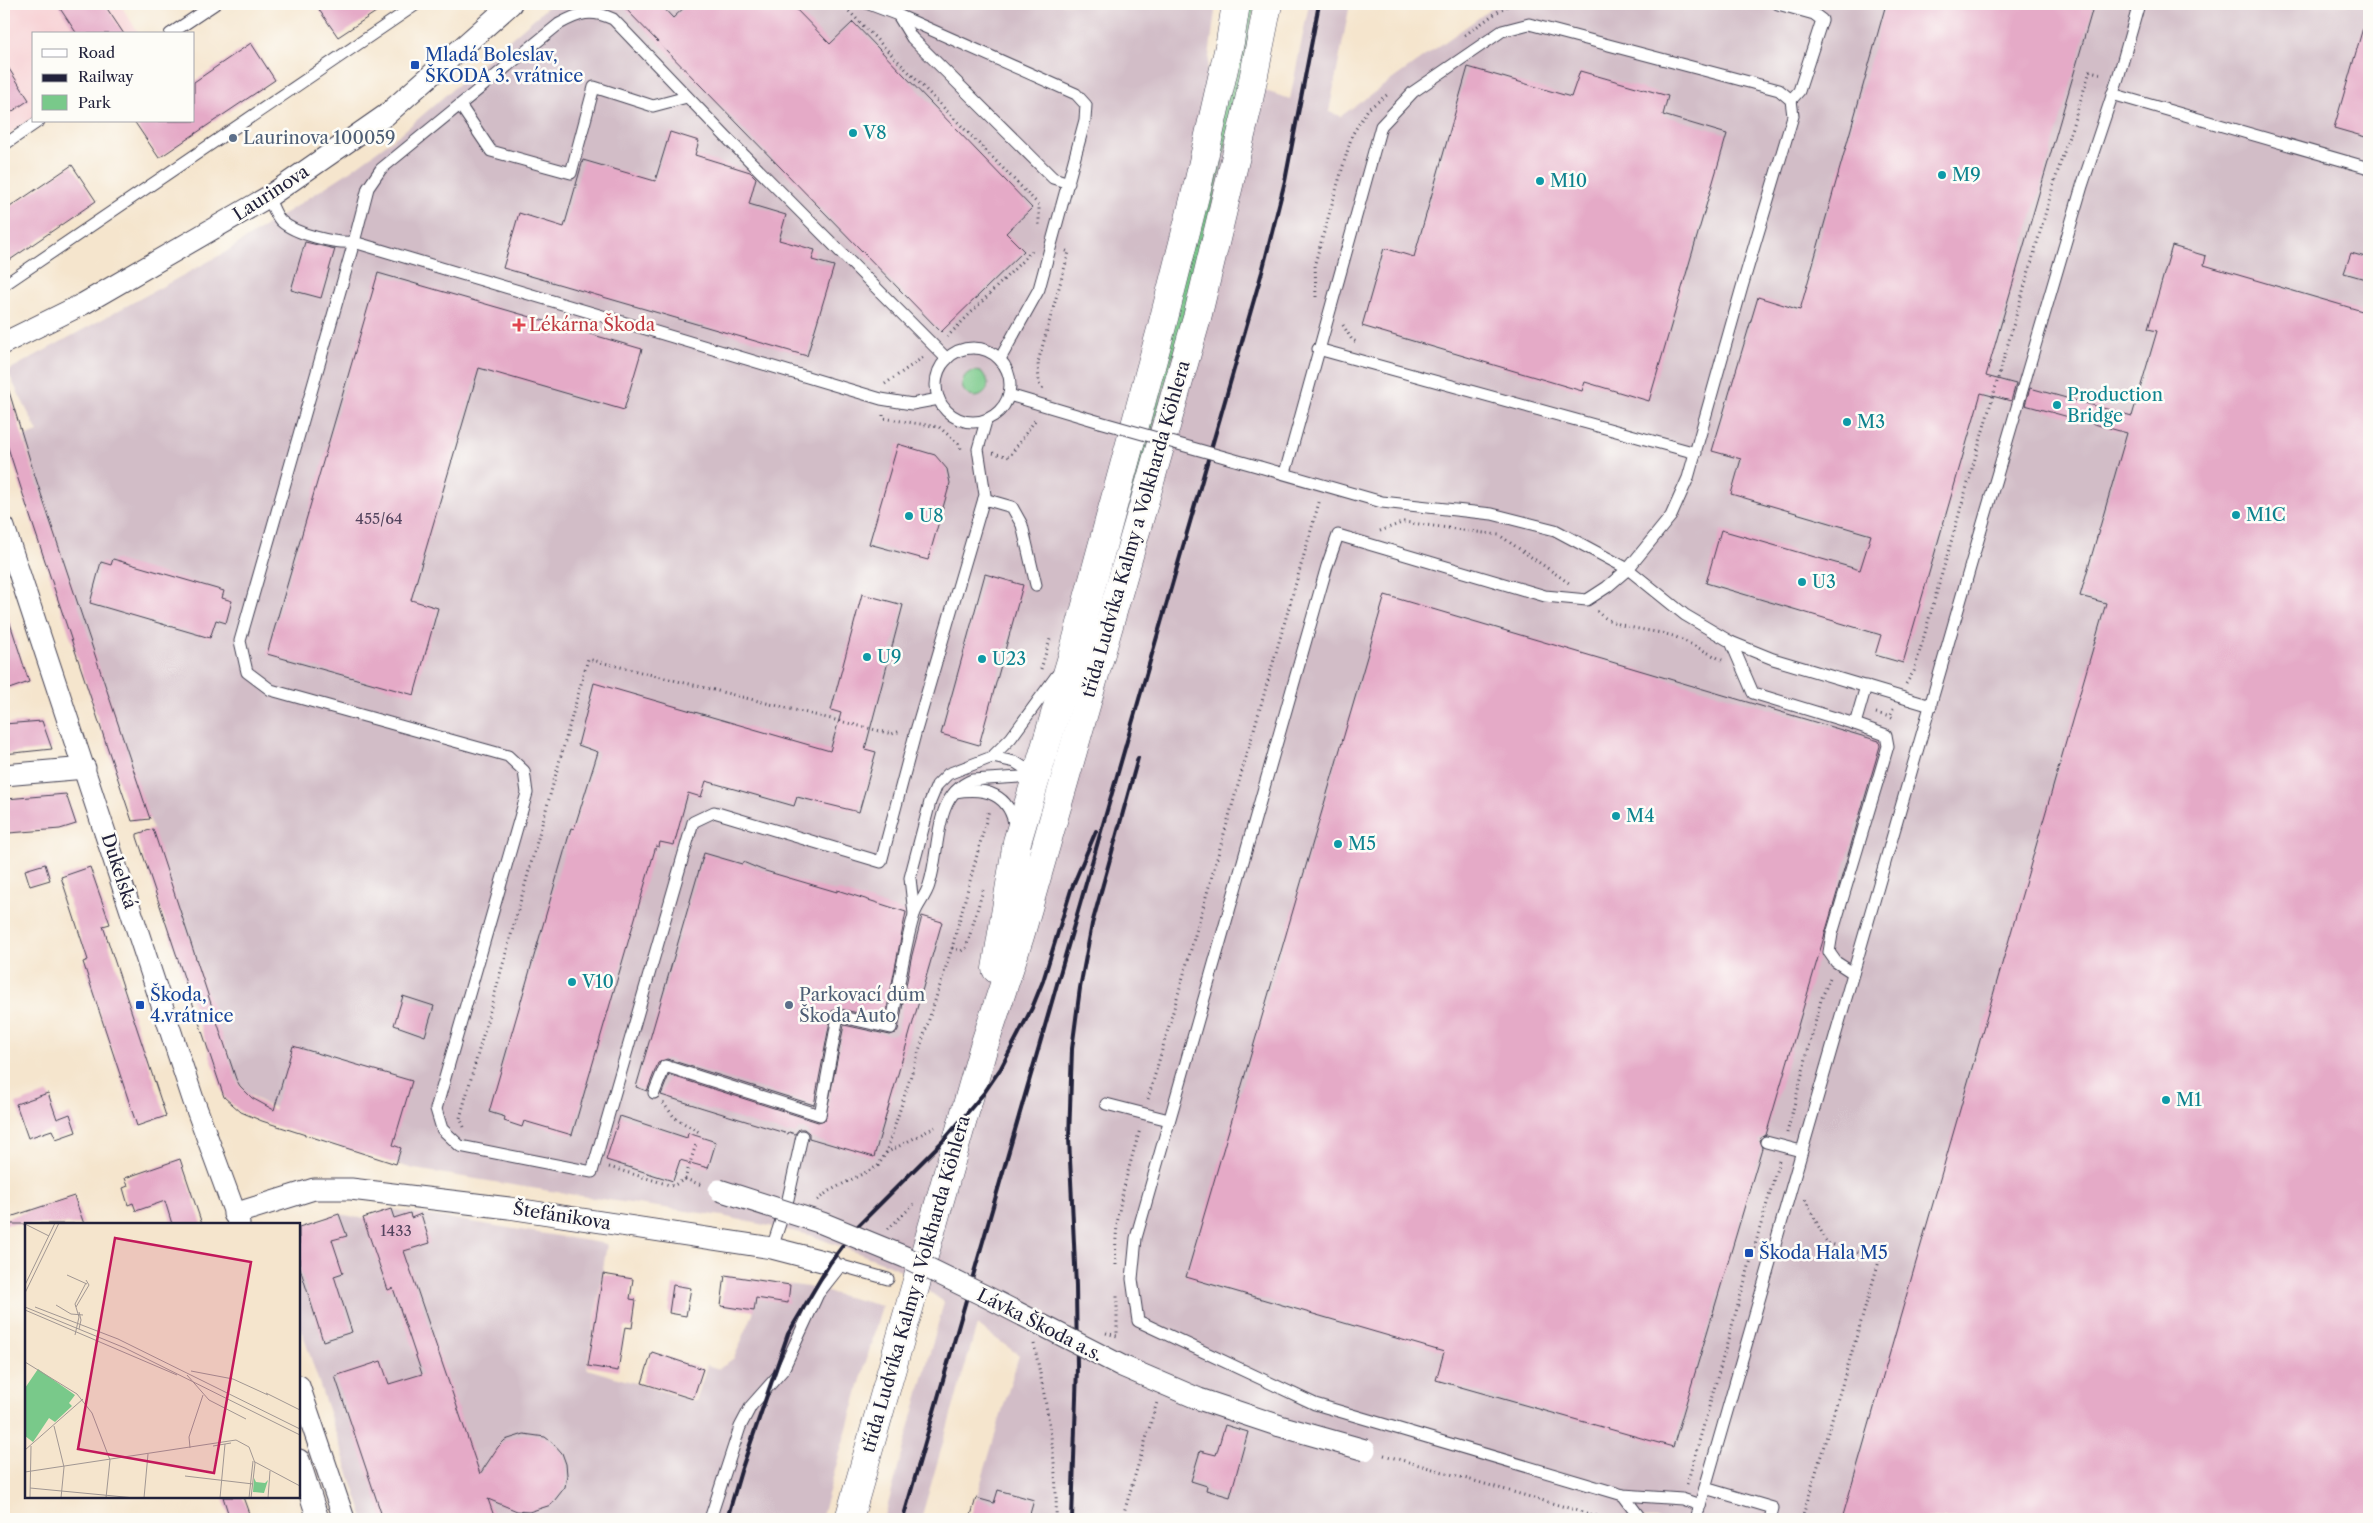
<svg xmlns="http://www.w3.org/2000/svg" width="2373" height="1523" font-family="'Libre Caslon Text',serif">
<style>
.built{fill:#f7cfd3}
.industrial{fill:#d2bdc7}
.green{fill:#79c98a;stroke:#4e7662}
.building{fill:#e5aac7}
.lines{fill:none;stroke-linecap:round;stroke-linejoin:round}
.lane-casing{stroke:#423f51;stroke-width:13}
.street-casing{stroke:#423f51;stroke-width:23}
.secondary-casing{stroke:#423f51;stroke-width:29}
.path{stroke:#423f51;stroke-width:3;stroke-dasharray:1 4;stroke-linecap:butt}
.lane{stroke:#fff;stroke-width:11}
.street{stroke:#fff;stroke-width:21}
.secondary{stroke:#fff;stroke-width:28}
.rail{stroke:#22223b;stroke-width:4}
.lane-bridge-casing{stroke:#423f51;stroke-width:13;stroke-linecap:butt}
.street-bridge-casing{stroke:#423f51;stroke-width:23;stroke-linecap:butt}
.lane-bridge{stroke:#fff;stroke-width:11}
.street-bridge{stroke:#fff;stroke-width:21}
.transit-dot{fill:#1a4fb4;stroke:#fdfcf7;stroke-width:2}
.culture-dot{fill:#0f9aa8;stroke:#fdfcf7;stroke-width:2}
.service-dot{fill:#5c6f8a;stroke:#fdfcf7;stroke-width:2}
.health-dot{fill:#e0444e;stroke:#fdfcf7;stroke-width:2}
.labels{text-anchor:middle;stroke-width:5;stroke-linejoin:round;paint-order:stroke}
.number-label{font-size:15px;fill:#53445e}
.transit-label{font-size:18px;fill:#164399;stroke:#fdfcf7;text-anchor:start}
.culture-label{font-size:18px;fill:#0d838f;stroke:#fdfcf7;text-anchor:start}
.service-label{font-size:18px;fill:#4e5e75;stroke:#fdfcf7;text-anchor:start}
.street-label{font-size:18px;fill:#22223b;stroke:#fdfcf7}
.health-label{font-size:18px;fill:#be3a42;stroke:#fdfcf7;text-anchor:start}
.inset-road{fill:none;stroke:#a19793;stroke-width:1}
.view{fill:#c2185b;fill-opacity:0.15;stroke:#c2185b;stroke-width:2.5}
.inset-edge{fill:none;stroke:#22223b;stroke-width:2.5}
</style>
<rect width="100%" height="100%" fill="#fdfcf7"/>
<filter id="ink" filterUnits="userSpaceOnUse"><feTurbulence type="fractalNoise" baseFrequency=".02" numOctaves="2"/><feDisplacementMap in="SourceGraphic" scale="10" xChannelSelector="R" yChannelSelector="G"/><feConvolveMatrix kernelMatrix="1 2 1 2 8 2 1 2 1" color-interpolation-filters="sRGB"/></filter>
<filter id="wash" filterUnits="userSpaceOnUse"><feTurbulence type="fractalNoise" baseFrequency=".0096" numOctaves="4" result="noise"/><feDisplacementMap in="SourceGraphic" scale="20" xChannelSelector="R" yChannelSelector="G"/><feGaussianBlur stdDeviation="1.12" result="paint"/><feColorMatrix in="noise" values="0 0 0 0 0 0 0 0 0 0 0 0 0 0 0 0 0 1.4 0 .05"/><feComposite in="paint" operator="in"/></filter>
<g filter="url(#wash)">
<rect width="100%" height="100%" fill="#f5e5cd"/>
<polygon class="built" points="4,4 120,4 139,34 34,34 34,117 4,137"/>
<g class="industrial">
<polygon points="551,4 1216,4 1207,72 1290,99 1309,4 1350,4 1329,112 1341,116 1498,4 2369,4 2369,1519 970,1519 1019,1355 977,1325 921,1519 884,1519 944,1302 895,1267 810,1235 722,1216 594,1198 414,1169 396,1164 400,1148 267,1105 246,1093 236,1079 37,482 24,437 38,432 7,371 224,253 347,173 403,132"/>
<polygon points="391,1209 607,1244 587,1369 696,1401 707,1365 719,1369 734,1358 753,1314 758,1280 808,1287 882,1306 821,1519 364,1519 299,1322 299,1226 339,1214 361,1218"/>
</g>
<g class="green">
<polygon points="1247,4 1255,4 1244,65 1195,280 1058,759 1054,762"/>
<circle cx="975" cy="384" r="13"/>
</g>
<g id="blocks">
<g class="building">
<polygon points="57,4 104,4 124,34 77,34"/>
<polygon points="315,4 388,4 338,37"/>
<polygon points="621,4 660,4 673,18 688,4 791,4 830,44 853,22 1032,208 1006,233 1024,251 941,332"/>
<polygon points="1886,4 2094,4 1986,376 2016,384 2011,401 1981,393 1903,663 1875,655 1881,635 1706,583 1721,530 1860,570 1871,535 1731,494 1741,459 1712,451 1758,297 1800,310"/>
<polygon points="2365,21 2369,21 2369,138 2334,128"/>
<polygon points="251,43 275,80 159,158 134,121 194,121 194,82"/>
<polygon points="4,61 29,100 4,117"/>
<polygon points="1468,67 1571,97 1580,71 1668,96 1663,115 1727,134 1649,401 1585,382 1582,391 1362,326 1384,248 1414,257"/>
<polygon points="670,132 699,141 695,155 750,172 756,178 749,204 786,215 779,240 815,250 812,260 834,266 807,356 503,268 519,213 564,227 583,160 655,181"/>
<polygon points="72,165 96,201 4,264 4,211"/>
<polygon points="305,242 335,249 321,298 291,290"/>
<polygon points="2172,246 2206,256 2204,265 2369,313 2369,1519 1842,1519 2106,603 2080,596 2127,433 2025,405 2030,388 2132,416 2157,331 2148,329"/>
<polygon points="2351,253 2369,258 2369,280 2344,273"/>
<polygon points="378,273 642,349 624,410 479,368 411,600 438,608 414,695 267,654"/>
<polygon points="7,385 33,470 150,819 132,821 28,510 4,435 4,386"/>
<polygon points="898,444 935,455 947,469 950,483 928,560 869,544"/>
<polygon points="113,559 224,591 222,598 232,601 226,623 216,620 210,638 90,603 101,562 111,565"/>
<polygon points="985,574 1023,585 979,745 941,734"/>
<polygon points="862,594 903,605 865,749 876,752 859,812 797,797 794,806 706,781 701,797 688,793 674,845 660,842 659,847 656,846 572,1135 524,1121 522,1127 504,1121 505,1117 489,1112 571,828 574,829 598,752 578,745 594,683 830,751 841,713 831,710"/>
<polygon points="1385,595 1879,741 1880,746 1766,1135 1759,1140 1762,1148 1673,1447 1436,1380 1444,1352 1186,1277"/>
<polygon points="4,614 7,614 29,682 9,689 7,684 4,685"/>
<polygon points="42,721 52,749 4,754 4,724"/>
<polygon points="66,794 76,824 60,829 9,833 6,799"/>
<polygon points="153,829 236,1079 240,1086 252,1098 274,1110 293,1046 412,1081 393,1145 401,1148 396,1164 262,1121 241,1112 224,1097 137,837 137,834"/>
<polygon points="704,853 742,864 743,862 762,870 837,892 837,890 906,912 885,1019 840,1009 832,1011 814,1105 667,1059 658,1063 647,1091 636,1087"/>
<polygon points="45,864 50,880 30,886 25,870"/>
<polygon points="90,867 110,924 103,926 166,1116 137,1126 83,962 88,960 61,877"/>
<polygon points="922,916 942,922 874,1157 809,1138 809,1133 804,1129 799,1129 795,1134 789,1132 788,1134 661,1095 669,1075 818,1122 825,1120 844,1025 890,1035 896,1033 898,1030 911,959"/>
<polygon points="403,996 434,1006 425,1036 394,1025"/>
<polygon points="48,1093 57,1119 70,1114 76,1132 56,1139 52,1130 28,1138 16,1104"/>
<polygon points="620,1116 687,1138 688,1133 716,1142 708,1168 680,1160 673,1181 606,1160"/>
<polygon points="180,1159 202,1224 172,1224 165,1201 136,1211 133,1203 128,1205 123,1188 128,1186 125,1178"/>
<polygon points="74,1196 84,1224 4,1224 4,1219"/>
<polygon points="391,1209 394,1218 410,1213 411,1218 421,1214 430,1243 404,1251 480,1474 498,1447 505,1440 524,1434 545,1437 554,1444 562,1453 566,1464 567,1475 565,1487 551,1505 529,1512 517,1511 488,1499 495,1519 383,1519 335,1376 381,1361 389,1384 422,1374 393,1288 388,1290 363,1218"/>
<polygon points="339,1214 347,1236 332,1240 343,1273 334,1276 352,1332 323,1341 299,1265 299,1227"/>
<polygon points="603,1274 633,1279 630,1299 636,1300 632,1328 625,1327 618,1371 588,1366"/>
<polygon points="725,1275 790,1285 788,1303 756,1298 754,1311 721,1306"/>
<polygon points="673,1285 691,1288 686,1316 669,1313"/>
<polygon points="652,1352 703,1369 693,1399 642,1383"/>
<polygon points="1225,1425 1248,1432 1230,1497 1206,1490 1207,1486 1191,1481 1200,1451 1216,1455"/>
<polygon points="998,1490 1034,1500 1030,1514 1033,1515 1032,1519 970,1519 976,1498 994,1503"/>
<polygon points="223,1497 243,1497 251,1519 230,1519"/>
</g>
</g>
</g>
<g filter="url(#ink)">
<use href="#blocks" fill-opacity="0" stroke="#423f51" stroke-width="1"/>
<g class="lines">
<g class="lane-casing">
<g id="lane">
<polyline points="869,4 898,15 912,38 1053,178 1069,183"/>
<polyline points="1778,4 1814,14 1822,20 1799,91 1791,100"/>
<polyline points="898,15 1076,94 1086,105 1085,120 1039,289 1000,359"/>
<polyline points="170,34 215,4"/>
<polyline points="2112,94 2369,168"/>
<polyline points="460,105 491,151 571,173 594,87 653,106 687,97"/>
<polyline points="4,145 39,121"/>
<path d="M268 197C272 204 275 215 281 221 295 234 335 244 354 242L240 641 247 672 271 690 508 756 524 771 527 793 436 1109 442 1129 460 1146 592 1172 693 822 714 812 881 862 915 734 985 495 978 449 986 421"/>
<polyline points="4,285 417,4"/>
<circle cx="973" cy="385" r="37"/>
<polyline points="1318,349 1696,453"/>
<polyline points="1009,395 1100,422"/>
<path d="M939 399 912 404 881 399 354 242 368 188 381 169 559 24C579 13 591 9 613 19L726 137 947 359"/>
<polyline points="1260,467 1382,502 1492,514 1555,530 1628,569 1685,615 1731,642 1773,659 1931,706"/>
<polyline points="1285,473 1381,126 1413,92 1502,31 1529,24 1779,90 1791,100 1793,116 1742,287 1688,478 1671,516 1628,569 1607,587 1587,600 1545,596 1338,535 1327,566 1136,1238 1132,1279 1138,1321 1315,1404 1623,1495 1682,1499 1700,1505"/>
<polyline points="984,499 1012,507 1022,525 1036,585"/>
<polyline points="1731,642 1753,693 1855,724"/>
<polyline points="992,757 1015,762 1037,776"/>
<path d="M955 792C986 787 1010 794 1015 828"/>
<polyline points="914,914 910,878 930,802 937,785 948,774 992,757 1011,738 1057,675"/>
<polyline points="1853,973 1836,962 1829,952 1832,934 1888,746 1886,735 1855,724 1866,686"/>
<path d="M654 1093 665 1066 820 1115 838 1016 891 1028C898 991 903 952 914 915 917 905 926 896 929 885 941 850 932 796 972 780L1035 776"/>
<polyline points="1106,1104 1169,1120"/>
<polyline points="1766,1142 1801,1151"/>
<polyline points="772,1248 788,1199 802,1136"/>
<polyline points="835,1264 888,1279"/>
<polyline points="1705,1488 1773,1508 1770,1519"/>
<polyline points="1623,1495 1641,1519"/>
<polyline points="710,1519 740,1427 751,1406 783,1370 818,1294 841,1265"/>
<polyline points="1696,1519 1971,564 2082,186 2118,78 2139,4"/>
</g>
</g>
<g class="street-casing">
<g id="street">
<polyline points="4,343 83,304 268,197 386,115 511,4"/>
<polyline points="4,527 193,1099 239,1224"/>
<polyline points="4,775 85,768"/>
<polyline points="234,1214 314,1189 351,1189 509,1208 772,1248 830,1263"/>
<polyline points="299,1386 344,1519"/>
<polyline points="299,1460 318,1519"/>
</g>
</g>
<g class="secondary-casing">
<g id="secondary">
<polyline points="996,969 1017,842 1072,657 1162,326 1198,184 1230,42 1236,4"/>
<polyline points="849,1519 983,1049 1020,936 1197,318 1247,110 1268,4"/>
</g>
</g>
<g class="path">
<polyline points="842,4 1039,205 1039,225"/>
<polyline points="1465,35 1503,8 1512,4"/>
<polyline points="1316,297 1315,263 1352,135 1368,109 1387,95"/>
<polyline points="1343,325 1352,340 1357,342"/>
<polyline points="947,337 1032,251"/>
<polyline points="885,384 925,356"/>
<polyline points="1043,389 1039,384 1038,362 1069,252 1064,250"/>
<polyline points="883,415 883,418 939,427 960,445 961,449"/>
<polyline points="993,453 1009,457 1036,419"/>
<polyline points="1380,531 1404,522 1499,535 1569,583"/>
<path d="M1597 611C1612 629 1651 629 1673 636 1690 643 1706 652 1722 660"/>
<polyline points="1041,669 1050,639"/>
<polyline points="1906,684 1914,671 2055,180 2090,71 2103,74"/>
<polyline points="1893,709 1890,717 1895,720"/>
<polyline points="1876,713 1890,717"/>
<polyline points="952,948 961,951 966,948 983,890"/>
<polyline points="1148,1099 1320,499"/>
<polyline points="663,1103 675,1118 699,1132"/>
<polyline points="464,1127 460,1118 588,659 892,734 901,731"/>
<polyline points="1787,1133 1821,1000 1831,975"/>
<polyline points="886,1153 935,1127"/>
<polyline points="609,1167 673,1186 685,1179 696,1144"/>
<polyline points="685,1179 702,1185"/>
<polyline points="817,1200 829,1191 878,1166 886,1153 952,948 989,810"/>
<polyline points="888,1229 914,1204"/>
<path d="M1116 1265C1113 1215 1127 1176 1140 1129"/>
<polyline points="1106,1333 1117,1336 1117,1296"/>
<path d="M1034 1344C1046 1401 1058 1461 1056 1519"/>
<polyline points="1384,1455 1607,1519"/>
<polyline points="1687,1484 1779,1161"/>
<polyline points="1122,1519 1157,1402"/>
<polyline points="1802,1519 1880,1258 1827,1243 1805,1199"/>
</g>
<use href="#lane" class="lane"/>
<use href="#street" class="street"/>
<use href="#secondary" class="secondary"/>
<g class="rail">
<polyline points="727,1519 741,1471 788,1334 830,1263 857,1227 944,1140 984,1093 1001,1068 1032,1008 1043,981 1071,890 1096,831"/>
<polyline points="903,1519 1262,272 1285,181 1319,4"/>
<polyline points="1072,1519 1077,1367 1076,1286 1069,1138 1072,1049 1080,988 1092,924 1138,758"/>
</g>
<g class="lane-bridge-casing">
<polyline id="lane-bridge" points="1100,422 1260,467"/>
</g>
<g class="street-bridge-casing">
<polyline id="street-bridge" points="719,1190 822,1223 905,1257 989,1298 1122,1366 1199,1399 1280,1426 1365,1450"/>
</g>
<use href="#lane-bridge" class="lane-bridge"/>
<use href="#street-bridge" class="street-bridge"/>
</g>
</g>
<g class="transit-dot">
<rect x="410" y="60" width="10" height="10" rx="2.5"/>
<rect x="135" y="1000" width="10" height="10" rx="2.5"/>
<rect x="1744" y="1248" width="10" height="10" rx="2.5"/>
</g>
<g class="culture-dot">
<circle cx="853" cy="133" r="5"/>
<circle cx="1942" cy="175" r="5"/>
<circle cx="1540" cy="181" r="5"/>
<circle cx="2057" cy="405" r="5"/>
<circle cx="1847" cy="422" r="5"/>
<circle cx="2236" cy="515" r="5"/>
<circle cx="909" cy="516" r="5"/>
<circle cx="1802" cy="582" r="5"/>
<circle cx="867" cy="657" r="5"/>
<circle cx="982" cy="659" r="5"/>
<circle cx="1616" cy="816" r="5"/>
<circle cx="1338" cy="844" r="5"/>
<circle cx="572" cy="982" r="5"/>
<circle cx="2166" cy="1100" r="5"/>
</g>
<g class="service-dot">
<circle cx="233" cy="138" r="5"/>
<circle cx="789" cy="1005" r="5"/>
</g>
<path class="health-dot" d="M516.5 317.5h5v5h5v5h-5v5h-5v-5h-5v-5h5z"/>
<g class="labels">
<g class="number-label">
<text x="379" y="524">455/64</text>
<text x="396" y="1236">1433</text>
</g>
<g class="transit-label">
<text x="425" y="61">Mladá Boleslav,<tspan x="425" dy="21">ŠKODA 3. vrátnice</tspan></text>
<text x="150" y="1001">Škoda,<tspan x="150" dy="21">4.vrátnice</tspan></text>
<text x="1759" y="1259">Škoda Hala M5</text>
</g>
<g class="culture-label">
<text x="863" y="139">V8</text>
<text x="1952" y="181">M9</text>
<text x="1550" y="187">M10</text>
<text x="2067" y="401">Production<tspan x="2067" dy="21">Bridge</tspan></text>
<text x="1857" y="428">M3</text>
<text x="2246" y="521">M1C</text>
<text x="919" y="522">U8</text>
<text x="1812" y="588">U3</text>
<text x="877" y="663">U9</text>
<text x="992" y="665">U23</text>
<text x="1626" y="822">M4</text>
<text x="1348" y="850">M5</text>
<text x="582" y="988">V10</text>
<text x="2176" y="1106">M1</text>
</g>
<g class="service-label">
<text x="243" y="144">Laurinova 100059</text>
<text x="799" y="1001">Parkovací dům<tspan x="799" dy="21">Škoda Auto</tspan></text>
</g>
<g class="street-label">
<text transform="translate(271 193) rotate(-33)" y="6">Laurinova</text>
<text transform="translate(1136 529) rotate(-74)" y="6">třída Ludvíka Kalmy a Volkharda Köhlera</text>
<text transform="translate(119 871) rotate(72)" y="6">Dukelská</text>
<text transform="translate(562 1216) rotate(9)" y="6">Štefánikova</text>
<text transform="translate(916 1284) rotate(-74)" y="6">třída Ludvíka Kalmy a Volkharda Köhlera</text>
<text transform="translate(1040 1325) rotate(27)" y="6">Lávka Škoda a.s.</text>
</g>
<g class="health-label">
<text x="529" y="331">Lékárna Škoda</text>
</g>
</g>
<g transform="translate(25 1223)">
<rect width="275" height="275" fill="#f5e5cd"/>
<path d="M13 146 50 172 44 180 47 183 30 199 24 195 8 219 0 213V165ZM229 255 231 259 240 260 243 257 239 270 228 269Z" fill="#79c98a"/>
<path class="inset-road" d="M0 1 24 13M42 52 62 61M0 62 30 0M0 70 34 0M31 82 46 91 58 92M0 84 100 125 275 212M10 84 93 116 275 206M51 84 64 62 61 57M0 87 152 152M54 89 56 97 54 106M50 112 54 94 50 81 61 60M0 139 52 171 67 190 85 237 81 275M166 148 208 156 243 172M162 152 184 177 221 196M241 170 275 187M29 203 39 244 36 275M188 223 206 220M165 225 164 214 178 172M0 227 58 176M230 239 275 263M0 249 211 217 224 224 230 240 226 275M160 253 228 261M5 265 110 275M5 275 6 223M119 275 123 231M195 275 200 221M224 275 228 238M243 275 245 248"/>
<path class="view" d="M90 15 226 39 189 250 53 226Z"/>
<rect width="275" height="275" class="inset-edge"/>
</g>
<rect width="2373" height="1523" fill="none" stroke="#fdfcf7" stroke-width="20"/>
<rect x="32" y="32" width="162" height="90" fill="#fdfcf7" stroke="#a5a5ac"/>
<rect x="42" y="49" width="25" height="8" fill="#ffffff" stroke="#a5a5ac"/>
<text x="78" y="58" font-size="15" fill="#22223b">Road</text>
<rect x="42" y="74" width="25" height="8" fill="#22223b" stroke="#a5a5ac"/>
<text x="78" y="82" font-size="15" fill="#22223b">Railway</text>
<rect x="42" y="95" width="25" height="15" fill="#79c98a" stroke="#a5a5ac"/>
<text x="78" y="108" font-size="15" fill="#22223b">Park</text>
</svg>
